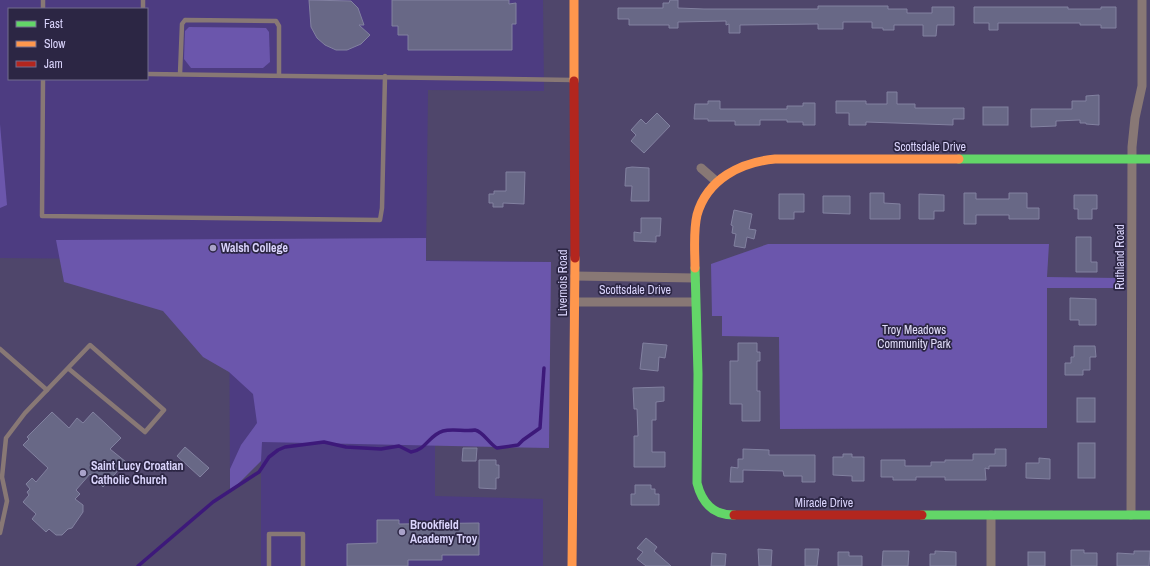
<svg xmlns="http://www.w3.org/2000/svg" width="1150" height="566" font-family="'Archivo Narrow',sans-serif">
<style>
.built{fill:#4d3c81;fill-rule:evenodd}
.green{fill:#6b56ac}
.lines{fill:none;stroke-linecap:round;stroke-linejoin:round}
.stream{stroke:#3d197a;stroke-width:3.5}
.building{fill:#686886;stroke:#8281a0}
.lane{stroke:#887875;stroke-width:4.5}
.street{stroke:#887875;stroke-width:9}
.fast{stroke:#63d668;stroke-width:9}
.slow{stroke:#ff974d;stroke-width:9}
.jam{stroke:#b3261e;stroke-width:9}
.poi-dot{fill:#a9a2c9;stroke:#2c2644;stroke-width:1.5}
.labels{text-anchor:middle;stroke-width:3.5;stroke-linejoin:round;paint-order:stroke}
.street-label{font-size:12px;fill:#dad4fc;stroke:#2c2644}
.poi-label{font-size:12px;font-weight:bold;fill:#dad4fc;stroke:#2c2644;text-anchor:start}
.park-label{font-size:12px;fill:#e1ddf9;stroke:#2c2644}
</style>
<rect width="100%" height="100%" fill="#4f466b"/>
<path class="built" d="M0 0H543L544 91 428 90 426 260 551 262 435 445V496L543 499V566H261V461L230 489 229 260 0 258ZM9 9H147V79H9Z"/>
<g class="green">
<polygon points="189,27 266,28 269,32 270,62 263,68 191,68 184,59 185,31"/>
<polygon points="0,124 7,205 0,208"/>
<polygon points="426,238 426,261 551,262 549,448 262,442 261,461 230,492 230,469 241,445 257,423 253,394 229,372 203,357 163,311 64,282 56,240"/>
<polygon points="768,244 1049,244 1047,277 1117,278 1117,288 1047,288 1047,428 780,429 779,337 722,336 722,316 712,316 711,264"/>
</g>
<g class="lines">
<path class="stream" d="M138 566 213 502 259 472 269 457 278 450 285 447 324 442 346 447 381 449 399 446 411 452C426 450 429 435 443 431 453 428 465 432 475 430 484 432 489 444 497 448L518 445 523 440 540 428 544 368"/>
</g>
<g class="building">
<polygon points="309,0 351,1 358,8 364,25 359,25 370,35 361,44 347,50 336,50 325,45 317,38 311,27"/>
<polygon points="392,0 509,0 509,4 516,3 516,24 512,24 512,50 408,50 408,35 398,35 398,26 392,26"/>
<polygon points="670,0 678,0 678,8 704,9 818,9 818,6 888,6 888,9 907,9 907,13 932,13 932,7 954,7 954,25 937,25 936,36 923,36 923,25 894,25 894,30 883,30 883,28 872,28 872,22 843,22 843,29 818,29 818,24 740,25 740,33 729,33 729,24 726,25 726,21 678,22 678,28 669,28 669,25 629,25 629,19 618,19 618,8 663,8 663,3 669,3"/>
<polygon points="974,7 1068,7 1068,9 1101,9 1101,7 1116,7 1116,28 1101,28 1101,25 1080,25 1080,23 998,23 998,30 989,30 989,23 974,23"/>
<polygon points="887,92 897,92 897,104 915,104 915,108 964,108 964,119 953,119 953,125 866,122 866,125 849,125 849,113 836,113 836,101 866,101 866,104 887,104"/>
<polygon points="1099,95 1099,125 1086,124 1086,123 1080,123 1080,120 1056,121 1056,126 1031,127 1031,109 1072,109 1072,101 1086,101 1086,96"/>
<polygon points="708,101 720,101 720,109 787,109 787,106 803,106 803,103 815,103 815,125 803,125 803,122 787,122 787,120 760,120 760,125 735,125 735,121 708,121 708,119 694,119 695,104 708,104"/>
<rect x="983" y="107" width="25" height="18"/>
<polygon points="657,113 670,126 644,153 631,141 636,135 631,130 641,119 646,124"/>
<polygon points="632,167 649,168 649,201 631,201 632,186 625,186 626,168"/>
<polygon points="506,172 525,172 524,204 503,203 503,207 493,207 493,203 489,203 489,194 494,194 494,191 506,191"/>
<polygon points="870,193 884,193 884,203 900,204 900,219 870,219"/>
<polygon points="964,193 976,193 976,199 1009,199 1009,193 1027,193 1027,208 1039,208 1039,219 1009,219 1009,215 976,215 976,224 964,224"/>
<polygon points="779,194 804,194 804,212 794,212 794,219 779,219"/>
<polygon points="919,194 944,195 944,211 934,211 934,219 919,219"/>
<polygon points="1074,195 1097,195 1097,209 1092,209 1092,219 1078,219 1078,209 1074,209"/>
<polygon points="823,196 850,196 850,214 823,213"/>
<polygon points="734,210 752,214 749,229 756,230 754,239 747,237 745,248 734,246 736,234 732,233 733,226 731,225"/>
<polygon points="641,218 661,218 660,236 656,236 656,242 634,241 634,232 641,233"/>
<polygon points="1076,237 1091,237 1091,262 1097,262 1097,272 1076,272"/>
<polygon points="1070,298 1096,299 1096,325 1079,325 1079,320 1070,320"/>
<polygon points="643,343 667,345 665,358 659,357 658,371 640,369"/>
<polygon points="738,343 757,343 757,352 760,352 760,361 757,361 757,391 760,391 760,421 742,421 742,404 730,404 730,361 738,361"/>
<polygon points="1074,346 1095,346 1096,357 1090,357 1090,370 1083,370 1083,375 1065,375 1065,363 1071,363 1071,357 1074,357"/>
<polygon points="664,387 664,401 656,402 656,420 652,420 652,452 665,452 665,467 634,467 634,436 638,436 637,409 634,409 633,388"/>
<rect x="1077" y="398" width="18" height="24"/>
<polygon points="52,412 69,428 77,418 83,423 93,412 121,438 110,449 126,462 103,487 90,474 76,490 80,494 75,499 83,505 83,512 72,528 68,529 62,535 56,535 49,529 46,532 32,519 36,514 23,502 29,495 27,492 30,489 26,484 32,478 36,482 48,468 23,445 29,439 27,437"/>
<rect x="1078" y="443" width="17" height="35"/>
<polygon points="185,447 209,468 200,477 177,456"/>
<polygon points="463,448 477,448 476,461 462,461"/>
<polygon points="743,449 769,450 769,455 815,455 815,482 802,482 802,476 784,476 783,471 743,470 743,482 730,482 731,467 738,468 738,459 743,459"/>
<polygon points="995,449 1006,449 1006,466 989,466 989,469 985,468 986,480 945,480 945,477 916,477 916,480 893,480 893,477 881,477 881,460 905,460 905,466 931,466 931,462 945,462 945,460 973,460 973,454 995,454"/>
<polygon points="843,454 852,454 852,457 864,457 864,481 852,481 852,476 833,475 833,457 843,457"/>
<polygon points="1039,458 1050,459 1050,479 1026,478 1026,463 1039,463"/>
<polygon points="479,460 496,460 496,465 499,465 499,478 496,478 496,489 479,488"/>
<polygon points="635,485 651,485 651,489 655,489 655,494 659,494 659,505 631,505 631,494 635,494"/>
<polygon points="377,520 399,520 399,524 479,523 479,555 442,555 442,560 408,560 408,566 347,566 347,544 377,543"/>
<polygon points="646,538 657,547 654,551 671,566 646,566 637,559 643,552 637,548"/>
<polygon points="758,549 772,550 771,566 759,566"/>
<polygon points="805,549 819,549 817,566 805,566"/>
<polygon points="1071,550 1084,550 1084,553 1097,553 1097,566 1071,566"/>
<polygon points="883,551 909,551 908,566 882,566"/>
<polygon points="935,551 956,552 956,566 930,566 930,554 935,554"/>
<polygon points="1134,551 1150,551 1149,566 1117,566 1117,553 1134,554"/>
<polygon points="838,552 849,552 849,556 862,556 862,566 838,566"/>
<rect x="1028" y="552" width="17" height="14"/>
<polygon points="712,553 726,554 725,566 711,566"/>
</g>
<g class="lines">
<g class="lane">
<polyline points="43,0 43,9"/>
<polyline points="143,9 143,0"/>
<polyline points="147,74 573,80"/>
<polyline points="180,74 182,24 185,20 276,21 279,26 279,75"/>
<polyline points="43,79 42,216 380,220 382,208 385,76"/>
<polyline points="0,349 47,390"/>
<polyline points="0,533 7,501 2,477 6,438 25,413 90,345 164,410 145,432 69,369"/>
<polyline points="269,566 269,534 303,534 303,566"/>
</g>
<g class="street">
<polyline points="701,168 717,182"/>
<polyline points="575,276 695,278"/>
<polyline points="575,302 695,302"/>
<polyline points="991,515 991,566"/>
<polyline points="1131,515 1132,147 1135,118 1142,86 1142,0"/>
</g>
<g class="fast">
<polyline points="959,159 1150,159"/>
<path d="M695 268 698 374 697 483C702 503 713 515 734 515"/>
<polyline points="922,515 1150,515"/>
</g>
<g class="slow">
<polyline points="574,0 574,81"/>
<path d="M695 268C695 251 693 232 697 215 707 179 741 162 775 159H959"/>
<polyline points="572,566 575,258"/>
</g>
<g class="jam">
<polyline points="574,81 575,258"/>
<polyline points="734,515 922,515"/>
</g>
</g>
<g class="poi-dot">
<circle cx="213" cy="248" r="4"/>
<circle cx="83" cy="473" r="4"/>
<circle cx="402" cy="532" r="4"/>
</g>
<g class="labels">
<g class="street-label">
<text x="930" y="151">Scottsdale Drive</text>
<text transform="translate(1120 257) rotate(-90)" y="4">Ruthland Road</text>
<text transform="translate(563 283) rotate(-90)" y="4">Livernois Road</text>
<text x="635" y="294">Scottsdale Drive</text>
<text x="824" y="507">Miracle Drive</text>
</g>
<g class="poi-label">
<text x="221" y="252">Walsh College</text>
<text x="91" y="470">Saint Lucy Croatian<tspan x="91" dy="14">Catholic Church</tspan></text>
<text x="410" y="529">Brookfield<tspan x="410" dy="14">Academy Troy</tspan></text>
</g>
<g class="park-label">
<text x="914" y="334">Troy Meadows<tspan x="914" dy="14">Community Park</tspan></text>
</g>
</g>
<rect x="8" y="8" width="140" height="72" fill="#2c2644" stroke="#726c8e"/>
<rect x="16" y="21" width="20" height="6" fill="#63d668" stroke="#726c8e"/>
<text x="44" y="28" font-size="12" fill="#dad4fc">Fast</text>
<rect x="16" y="41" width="20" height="6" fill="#ff974d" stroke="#726c8e"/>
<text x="44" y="48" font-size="12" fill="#dad4fc">Slow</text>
<rect x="16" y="61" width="20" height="6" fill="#b3261e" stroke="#726c8e"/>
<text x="44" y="68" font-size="12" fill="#dad4fc">Jam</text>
</svg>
